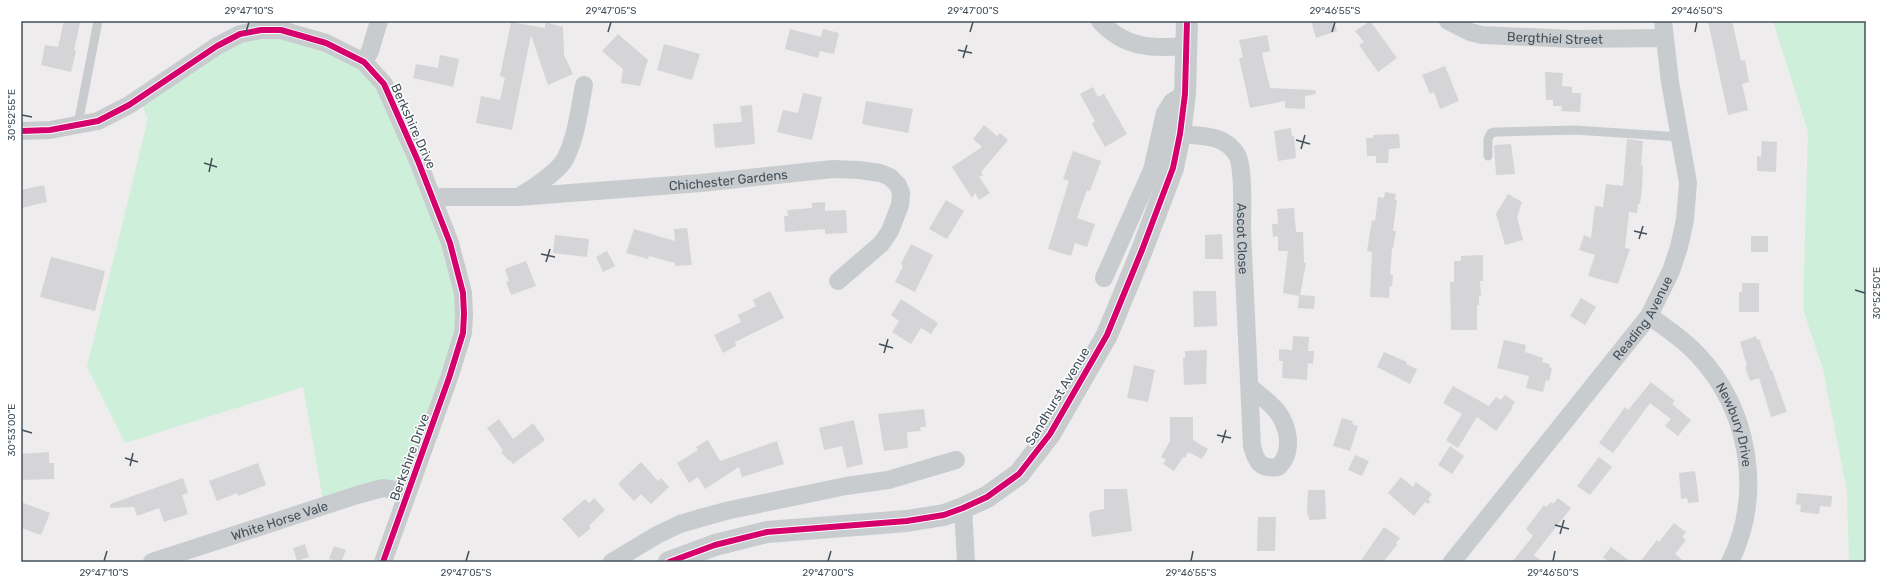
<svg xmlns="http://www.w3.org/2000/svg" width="1887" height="583" font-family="Rubik,sans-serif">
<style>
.green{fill:#ceefd9}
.building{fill:#d5d4d7}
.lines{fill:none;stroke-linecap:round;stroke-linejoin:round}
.service{stroke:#c9ccce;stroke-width:9}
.minor{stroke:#c9ccce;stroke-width:18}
.tertiary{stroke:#c9ccce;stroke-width:22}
.cycleway-casing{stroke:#fff;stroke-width:8}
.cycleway{stroke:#d6006c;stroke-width:6}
.ticks{fill:none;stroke:#43505b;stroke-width:1.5}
.labels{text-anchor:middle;stroke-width:3;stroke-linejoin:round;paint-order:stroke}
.street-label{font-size:13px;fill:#43505b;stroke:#fff}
.neatline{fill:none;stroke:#43505b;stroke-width:1.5}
.ticks-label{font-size:10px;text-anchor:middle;fill:#43505b}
</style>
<rect width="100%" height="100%" fill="#eeecec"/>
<g class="green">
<polygon points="1773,21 1866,21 1866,562 1849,562 1847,491 1823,369 1803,309 1808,132"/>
<polygon points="237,34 303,35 383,83 466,311 408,492 324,505 303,387 125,443 87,367 148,119 139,97"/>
</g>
<g class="building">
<polygon points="64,21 80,23 74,50 76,51 71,72 41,65 45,45 58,47"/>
<polygon points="1311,21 1334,21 1337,31 1316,38"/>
<polygon points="1370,21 1397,58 1378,72 1359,45 1364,42 1355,31"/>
<polygon points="1708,21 1732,21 1741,61 1745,60 1749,82 1742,84 1748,110 1728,115"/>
<polygon points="511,22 545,28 545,22 563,27 564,55 573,74 548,85 531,35 512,130 476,123 481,96 500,100 505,78 500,76"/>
<polygon points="790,29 821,37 823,29 839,33 834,54 820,51 818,58 785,49"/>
<polygon points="618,34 648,60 640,86 621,83 623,69 602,51"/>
<polygon points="1267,35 1270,51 1262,53 1270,88 1315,90 1316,94 1305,96 1305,109 1285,108 1285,101 1250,108 1239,58 1243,57 1239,40"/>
<polygon points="664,44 700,54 692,80 657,70"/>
<polygon points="440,55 459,59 453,87 413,78 416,64 438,68"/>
<polygon points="1445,66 1459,101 1440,109 1434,92 1430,94 1422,75"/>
<polygon points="1545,72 1563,73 1562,86 1572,87 1572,93 1581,93 1580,112 1561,111 1562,106 1553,106 1553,100 1546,100"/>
<polygon points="1093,87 1098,97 1104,94 1127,134 1105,147 1092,124 1095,121 1080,94"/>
<polygon points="803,93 822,97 812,140 777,132 783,110 798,113"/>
<polygon points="866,101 913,109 908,133 862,124"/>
<polygon points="752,105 755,144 715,148 713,124 742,122 740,106"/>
<polygon points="984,125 997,136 1000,133 1008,140 981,172 983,175 979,177 990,193 979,200 975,193 972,198 952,167 982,147 973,139"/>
<polygon points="1291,128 1292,136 1294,136 1296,158 1278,161 1274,131"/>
<polygon points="1399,134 1400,148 1389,149 1388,163 1376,163 1376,156 1367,156 1366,138 1373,138 1373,135"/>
<polygon points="1627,139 1643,141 1641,166 1643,166 1642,188 1640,204 1638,204 1637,213 1629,212 1625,248 1630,249 1618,284 1588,276 1595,255 1579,250 1584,235 1591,238 1595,206 1603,207 1606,184 1623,186"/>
<polygon points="1762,141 1777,142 1776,172 1757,171 1757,156 1761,157"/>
<polygon points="1511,144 1515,174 1496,175 1494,145"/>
<polygon points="1073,151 1101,161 1090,191 1087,190 1077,218 1095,224 1087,247 1075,243 1071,256 1048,249 1069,181 1063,179"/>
<polygon points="44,185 47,202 21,208 21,190"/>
<polygon points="1385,192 1396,194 1395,200 1397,200 1393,231 1396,231 1393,248 1392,248 1390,274 1393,275 1392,286 1390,286 1389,298 1370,297 1372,252 1367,251 1372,220 1375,221 1378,197 1384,198"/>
<polygon points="1508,194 1522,202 1517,217 1523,240 1505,245 1496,214"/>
<polygon points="946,200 964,211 947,239 929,229"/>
<polygon points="825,202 825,211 846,210 847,233 825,234 825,229 785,232 784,216 788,216 787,210 812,208 812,203"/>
<polygon points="1294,208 1296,232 1303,232 1304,263 1306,263 1300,295 1315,296 1314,309 1298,308 1299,296 1283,293 1288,251 1278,251 1278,236 1273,237 1272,224 1278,224 1277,209"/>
<polygon points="687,228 692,265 675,266 675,263 649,256 648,259 626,253 634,229 675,241 674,229"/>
<polygon points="1222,234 1223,259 1205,259 1205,235"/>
<polygon points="555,235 589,239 587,257 553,253"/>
<rect x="1751" y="236" width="17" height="16"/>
<polygon points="911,244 933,255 915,292 895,282 903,266 901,264"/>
<polygon points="607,251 615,266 603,272 596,257"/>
<polygon points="1483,255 1483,281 1480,281 1481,296 1479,296 1479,305 1477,305 1477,330 1451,330 1450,282 1454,282 1454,261 1461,261 1461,256"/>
<polygon points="51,257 105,271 95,311 40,297"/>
<polygon points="526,261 536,286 511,295 506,282 509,281 505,269"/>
<polygon points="1742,283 1759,283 1759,312 1739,312 1739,292 1742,292"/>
<polygon points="770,291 784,318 735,342 736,346 723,353 714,335 741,322 738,315 756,306 753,300"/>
<polygon points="1193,291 1216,291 1217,326 1194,327"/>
<polygon points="1581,298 1596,307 1585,325 1570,316"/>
<polygon points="901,299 938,323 931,334 921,328 911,344 892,332 899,321 891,315"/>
<polygon points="1293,336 1309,337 1308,351 1314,351 1313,364 1308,363 1307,380 1282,378 1283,361 1279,361 1279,349 1292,350"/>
<polygon points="1756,336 1757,340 1759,339 1771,370 1772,370 1787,412 1771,417 1759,378 1750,381 1745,367 1747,366 1740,342"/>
<polygon points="1504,340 1526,345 1525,352 1543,358 1542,362 1550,364 1549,367 1552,368 1549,381 1546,380 1543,392 1526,388 1529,376 1497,368"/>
<polygon points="1207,350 1206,384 1184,385 1183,358 1185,358 1185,351"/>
<polygon points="1384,352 1407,362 1406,364 1417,369 1410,384 1377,367"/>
<polygon points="1134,365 1155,370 1148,402 1127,398"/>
<polygon points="1651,382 1675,401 1672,404 1691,420 1678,436 1665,426 1671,419 1650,403 1613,453 1599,443 1625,407 1628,410"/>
<polygon points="1453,386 1489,406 1496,397 1501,400 1505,395 1515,402 1511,408 1512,409 1496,431 1477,417 1458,448 1446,440 1462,414 1443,403"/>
<polygon points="924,409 926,427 920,427 921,431 907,432 908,448 884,451 878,414"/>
<polygon points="1170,417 1193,417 1193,440 1208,449 1202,459 1188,452 1185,458 1183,457 1174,471 1163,464 1166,460 1161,457 1170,441"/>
<polygon points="1342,418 1353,421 1352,424 1358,426 1350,451 1333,446"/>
<polygon points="499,419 513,439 533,423 545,440 513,464 510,460 509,461 501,452 503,450 487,428"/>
<polygon points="854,420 863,464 847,468 842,446 824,450 819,428"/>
<polygon points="708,440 720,461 777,441 784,464 742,477 739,467 705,489 698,477 689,483 677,463 698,450 696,447"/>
<polygon points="1450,446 1464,456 1452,474 1438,465"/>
<polygon points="49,452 49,463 54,463 54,479 21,480 21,454"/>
<polygon points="1355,455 1369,461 1362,476 1348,470"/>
<polygon points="1599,457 1612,467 1590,495 1577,486"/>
<polygon points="641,462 658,481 661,478 669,487 651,504 641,494 634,501 618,484"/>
<polygon points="258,463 266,485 238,496 237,493 217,501 209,481"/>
<polygon points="1695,471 1699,502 1688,503 1687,498 1681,499 1679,473"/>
<polygon points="1401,477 1413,487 1416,482 1432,494 1428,499 1430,501 1429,504 1425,502 1414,516 1388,493"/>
<polygon points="183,478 188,493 182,495 188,514 164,522 159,508 137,516 134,507 110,508 110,504"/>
<polygon points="1104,489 1127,489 1132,531 1092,537 1089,513 1092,512 1092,511 1104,509"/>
<polygon points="1308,490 1325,490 1326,519 1309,520 1309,515 1307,516"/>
<polygon points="1797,493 1832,496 1831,507 1820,506 1819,514 1800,512 1801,505 1796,504"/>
<polygon points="594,498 605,510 589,526 591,528 579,538 562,519 585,499 589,503"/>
<polygon points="1558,498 1571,508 1534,555 1543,562 1512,562 1533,536 1526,529 1544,505 1546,507 1551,502 1553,504"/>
<polygon points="21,502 50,513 41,535 21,528"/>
<polygon points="1258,517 1276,517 1275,551 1257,551"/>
<polygon points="1674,523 1686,532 1682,537 1686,540 1675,554 1685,562 1640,562 1657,540 1659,542"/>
<polygon points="1384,527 1400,538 1396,543 1397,545 1383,562 1360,562"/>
<polygon points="305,544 309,557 297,561 293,548"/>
<polygon points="334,546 346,550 341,562 329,559"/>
<polygon points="1611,547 1631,562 1609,562 1603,557"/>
</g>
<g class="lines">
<g class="service">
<polyline points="78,124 98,21"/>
<polyline points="1488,156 1488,139 1491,133 1496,132 1575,130 1681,137"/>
</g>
<g class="minor">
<path d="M1100 21C1124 48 1152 49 1186 46"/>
<path id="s1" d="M1448 21 1470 32 1482 35 1573 39 1664 38"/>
<polyline points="364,62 370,51 379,21"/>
<polyline points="21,131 50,130 98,121 129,105 217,46 240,34 261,30 281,30 326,43 364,62 384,84 418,161 450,243 463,293 464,314 463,333 449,378 383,562"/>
<path id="s2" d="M1180 134C1201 136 1225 134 1237 155 1244 167 1242 214 1242 230 1245 302 1249 374 1252 446 1256 461 1260 470 1278 467 1294 452 1289 426 1276 410 1268 401 1259 394 1250 387"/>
<path d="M520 196C533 188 558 172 565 159 577 136 579 110 584 85"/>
<path id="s3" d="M433 198 443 197H518L701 183 833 169 859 170 880 173 890 177 898 185 901 193 900 205 890 231 881 244 838 281"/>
<polyline points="1104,278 1152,170 1165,113 1172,102 1185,94"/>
<path id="s4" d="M1649 316C1665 327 1683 339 1697 354 1749 409 1764 493 1730 562"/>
<polyline points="963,508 966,562"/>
<path id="s5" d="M152 562 357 495 383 488 407 492"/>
<polyline points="612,562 657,535 680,524 704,517 730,510 846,486 888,480 956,460"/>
<path id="s6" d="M1452 562 1649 316 1671 271 1679 247 1685 220 1688 183 1670 82 1663 21"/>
</g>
<polyline class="tertiary" points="669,562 715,545 767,532 907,521 944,515 963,508 987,497 1019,474 1050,434 1107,335 1142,250 1173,168 1180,134 1185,94 1187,21"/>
<g class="cycleway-casing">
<g id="cycleway">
<polyline points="21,131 50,130 98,121 129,105 217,46 240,34 261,30 281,30 326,43 364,62 384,84 418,161 450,243 463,293 464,314 463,333 449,378 383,562"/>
<polyline points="669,562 715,545 767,532 907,521 944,515 963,508 987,497 1019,474 1050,434 1107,335 1142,250 1173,168 1180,134 1185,94 1187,21"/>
</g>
</g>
<use href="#cycleway" class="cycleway"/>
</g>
<path class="ticks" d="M246 32 249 22M608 32 611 22M970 32 973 22M1332 32 1335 22M1695 32 1697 22M958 50 972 53M963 58 967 45M22 115 32 117M1296 140 1310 144M1301 149 1305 135M204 163 217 167M209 172 212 158M1634 231 1647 234M1639 239 1643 226M541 254 555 257M546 262 550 249M1855 290 1865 293M879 344 893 348M884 353 888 339M22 430 32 433M1217 435 1231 438M1222 443 1226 430M125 458 138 462M130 466 133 453M1555 525 1569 529M1560 534 1564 520M104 561 107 551M466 561 469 551M828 561 831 551M1191 561 1193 551M1553 561 1555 551"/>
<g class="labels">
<g class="street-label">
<text dy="5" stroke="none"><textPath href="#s1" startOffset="110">Bergthiel Street</textPath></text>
<text transform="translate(414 126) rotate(66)" y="5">Berkshire Drive</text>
<text dy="5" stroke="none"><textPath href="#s3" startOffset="296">Chichester Gardens</textPath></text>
<text dy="5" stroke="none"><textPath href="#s2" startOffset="148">Ascot Close</textPath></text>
<text dy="5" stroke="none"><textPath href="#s6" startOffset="310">Reading Avenue</textPath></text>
<text transform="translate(1057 396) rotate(-59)" y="5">Sandhurst Avenue</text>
<text dy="5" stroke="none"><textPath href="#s4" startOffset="143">Newbury Drive</textPath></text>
<text transform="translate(409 457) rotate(-70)" y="5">Berkshire Drive</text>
<text dy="5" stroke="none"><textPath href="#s5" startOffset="134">White Horse Vale</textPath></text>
</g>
</g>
<rect width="1887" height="583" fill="none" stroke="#ffffff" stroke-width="44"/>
<rect x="22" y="22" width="1843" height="539" class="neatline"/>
<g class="ticks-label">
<text x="249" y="14">29°47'10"S</text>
<text x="611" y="14">29°47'05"S</text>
<text x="973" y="14">29°47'00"S</text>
<text x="1335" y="14">29°46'55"S</text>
<text x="1697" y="14">29°46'50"S</text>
<text transform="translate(11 115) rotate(-90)" y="4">30°52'55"E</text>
<text transform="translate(1876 293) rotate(-90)" y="4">30°52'50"E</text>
<text transform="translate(11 430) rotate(-90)" y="4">30°53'00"E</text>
<text x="104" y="576">29°47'10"S</text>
<text x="466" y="576">29°47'05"S</text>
<text x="828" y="576">29°47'00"S</text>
<text x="1191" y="576">29°46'55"S</text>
<text x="1553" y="576">29°46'50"S</text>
</g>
</svg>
